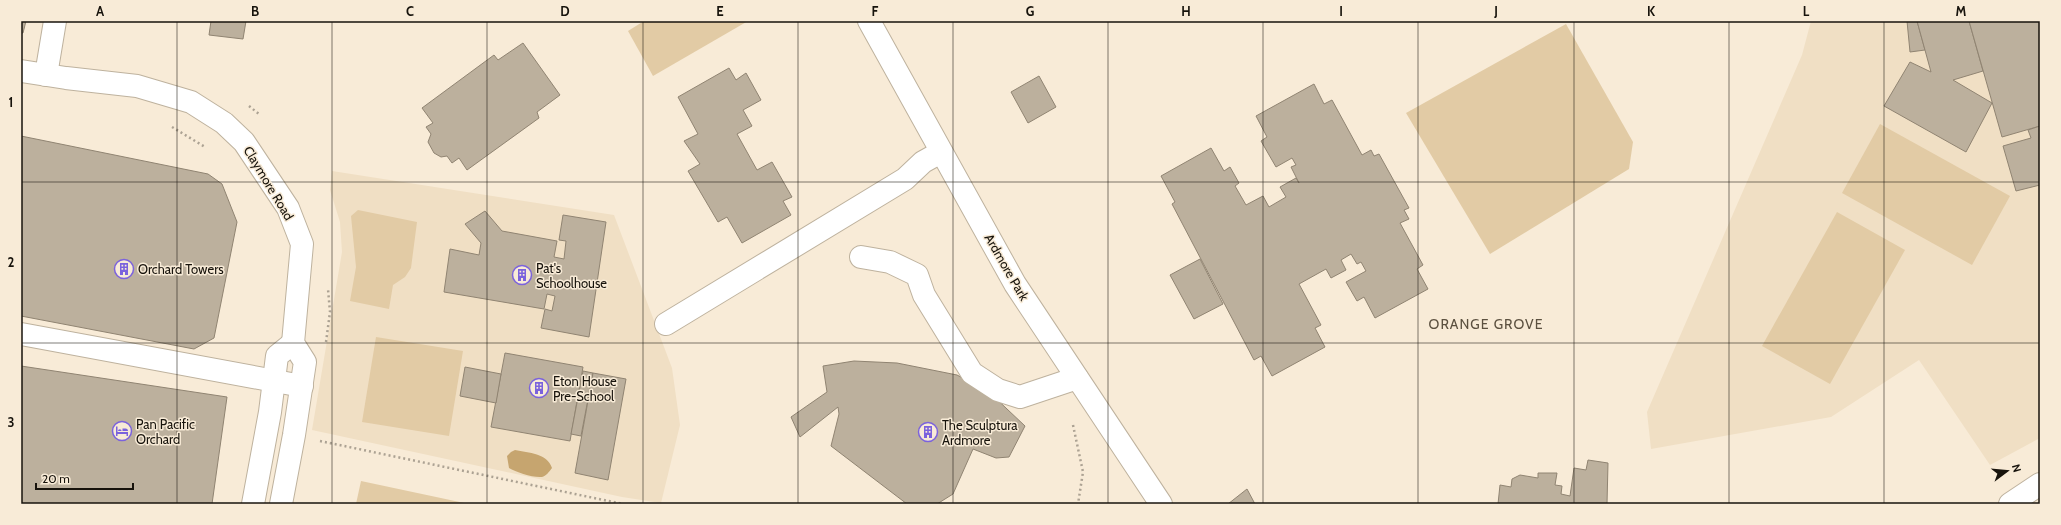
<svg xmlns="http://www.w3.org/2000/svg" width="2061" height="525" font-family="Cabin,sans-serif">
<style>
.built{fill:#f0dfc4}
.park{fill:#e2cba5}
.water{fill:#c6a56f}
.building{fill:#bcb09d;stroke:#908472}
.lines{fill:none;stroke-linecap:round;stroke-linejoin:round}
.minor-casing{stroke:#beb29e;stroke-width:24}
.path{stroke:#aca293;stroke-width:2.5;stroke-dasharray:2 3;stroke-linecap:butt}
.minor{stroke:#fff;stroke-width:22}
.grid{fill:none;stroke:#17130c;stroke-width:1;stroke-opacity:0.55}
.labels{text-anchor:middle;stroke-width:3;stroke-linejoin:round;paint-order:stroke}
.street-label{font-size:13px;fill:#17130c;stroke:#f8ebd7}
.poi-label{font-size:13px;fill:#17130c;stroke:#f8ebd7;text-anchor:start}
.neighbourhood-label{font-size:14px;letter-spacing:1px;fill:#5c5140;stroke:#f8ebd7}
.neatline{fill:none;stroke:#17130c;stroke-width:1.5}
.grid-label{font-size:13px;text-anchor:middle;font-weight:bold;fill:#17130c}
</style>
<rect width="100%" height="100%" fill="#f8ebd7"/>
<g class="built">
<polygon points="1811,21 2040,21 2040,438 1990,465 1919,360 1831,417 1651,449 1647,412 1802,55"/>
<polygon points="332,171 614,215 672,368 680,425 661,503 622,497 312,430 342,252 340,222 330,190"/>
</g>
<g class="park">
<polygon points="644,21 748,21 653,76 628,31"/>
<polygon points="1566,24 1633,142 1629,169 1490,254 1406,113"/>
<polygon points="1880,124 2010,196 1972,265 1842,193"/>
<polygon points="358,210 417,222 411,268 405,277 393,285 389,309 350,301 356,267 351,216"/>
<polygon points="1837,212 1905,250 1830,384 1762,346"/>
<polygon points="376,337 463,351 449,436 362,422"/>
<polygon points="361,481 469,504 356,504"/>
</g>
<path class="water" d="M515 450C529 453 547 453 552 468 549 472 546 476 542 477 533 478 516 472 509 468L507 456 511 452Z"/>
<g class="building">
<polygon points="21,21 26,21 23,33 21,33"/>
<polygon points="211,21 246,21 243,39 209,35"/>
<polygon points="1907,21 1917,21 1925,50 1910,52"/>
<polygon points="1917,21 1969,21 1983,71 1953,80 1992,103 1966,152 1884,106 1910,62 1931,72"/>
<polygon points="1969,21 2040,21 2040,126 2002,137"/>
<polygon points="523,43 560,95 537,112 539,118 467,170 459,158 452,163 447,156 441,157 434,153 428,142 431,134 426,127 433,123 422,108 494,55 498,60"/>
<polygon points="729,68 736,80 746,73 761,100 743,110 752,126 737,134 757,170 772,162 792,197 783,201 791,215 742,243 727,217 718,222 688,171 700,164 684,141 698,134 678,97"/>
<polygon points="1039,76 1056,107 1028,123 1011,92"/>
<polygon points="1314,84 1324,104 1332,100 1362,155 1371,150 1374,156 1379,154 1409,208 1404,210 1409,219 1400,223 1423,265 1417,269 1428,289 1375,318 1364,297 1357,301 1346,282 1366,271 1361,262 1357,264 1351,254 1341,260 1346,270 1331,278 1326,269 1299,284 1321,325 1315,328 1325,347 1272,376 1261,356 1254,360 1172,204 1175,202 1161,176 1211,148 1224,171 1230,167 1239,183 1235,186 1246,205 1263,196 1269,207 1286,197 1280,187 1296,178 1299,183 1291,167 1296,165 1292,158 1276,167 1261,141 1267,137 1256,116"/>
<polygon points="2040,126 2040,185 2016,191 2003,146 2031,138 2028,130"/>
<polygon points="21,136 208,174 222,184 237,222 214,338 194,349 21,316"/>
<polygon points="485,211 502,231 557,241 554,257 564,259 566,241 559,240 563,215 606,222 589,337 541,328 545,309 552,311 555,296 547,294 544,309 444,292 450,249 479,255 481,243 465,224"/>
<polygon points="1200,259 1223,304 1194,319 1170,275"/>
<polygon points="505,353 583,367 570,441 491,427"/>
<polygon points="854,361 897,363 957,375 989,392 1025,426 1009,457 996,458 973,449 953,494 937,504 907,504 831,446 839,414 838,407 800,437 791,417 827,392 823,366"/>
<polygon points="21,366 227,397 212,504 21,504"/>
<polygon points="465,367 501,374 496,403 460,396"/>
<polygon points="583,371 593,373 581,436 571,434"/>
<polygon points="593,373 626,379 608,480 575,473"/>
<polygon points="1588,460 1608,463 1607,504 1498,504 1500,485 1511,487 1512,479 1520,475 1538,478 1538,473 1557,473 1555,485 1562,486 1561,494 1570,496 1574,468 1586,470"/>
<polygon points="1247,489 1255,504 1228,504"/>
</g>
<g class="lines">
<g class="minor-casing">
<g id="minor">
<polyline points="869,21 1015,284 1161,504"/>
<polyline points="21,71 66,78 137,86 191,102 224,123 244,142 288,208 302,244 293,343 305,362 294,435 281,504"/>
<polyline points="46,75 55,21"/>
<polyline points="861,257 890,262 917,275 924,295 972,373 998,390 1020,397 1077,378"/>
<polyline points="666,324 905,179 923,162 941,152"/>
<polyline points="21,334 302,386"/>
<polyline points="253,504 270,412 277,356 293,343"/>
<polyline points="2010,504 2040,484"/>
</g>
</g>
<g class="path">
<polyline points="249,106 259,114"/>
<polyline points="172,127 205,147"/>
<polyline points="326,342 330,312 328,289"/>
<polyline points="1073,425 1083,472 1078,504"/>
<polyline points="320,441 623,504"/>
</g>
<use href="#minor" class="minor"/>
</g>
<path class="grid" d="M177 21V504M332 21V504M487 21V504M643 21V504M798 21V504M953 21V504M1108 21V504M1263 21V504M1418 21V504M1574 21V504M1729 21V504M1884 21V504M21 182H2040M21 343H2040"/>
<defs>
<g id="building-ring" transform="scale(1)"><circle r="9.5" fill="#f8ebd7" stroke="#7b62dd" stroke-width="1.5"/><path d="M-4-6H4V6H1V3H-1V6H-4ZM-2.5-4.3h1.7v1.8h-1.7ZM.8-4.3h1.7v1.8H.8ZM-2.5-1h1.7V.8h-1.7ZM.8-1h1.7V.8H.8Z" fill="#7b62dd"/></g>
<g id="hotel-ring" transform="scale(1)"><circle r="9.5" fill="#f8ebd7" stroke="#7b62dd" stroke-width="1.5"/><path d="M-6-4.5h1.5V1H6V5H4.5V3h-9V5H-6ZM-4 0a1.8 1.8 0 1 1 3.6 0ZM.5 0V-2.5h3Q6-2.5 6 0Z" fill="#7b62dd"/></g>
</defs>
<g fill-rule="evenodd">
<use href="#building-ring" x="124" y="269"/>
<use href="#building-ring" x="522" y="275"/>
<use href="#building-ring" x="539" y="388"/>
<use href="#hotel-ring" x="122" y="431"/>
<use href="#building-ring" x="928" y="432"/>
</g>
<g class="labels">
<g class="street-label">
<text transform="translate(269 183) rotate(59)" y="5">Claymore Road</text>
<text transform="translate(1007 267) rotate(60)" y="5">Ardmore Park</text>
</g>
<g class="poi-label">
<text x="536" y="273">Pat's<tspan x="536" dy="15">Schoolhouse</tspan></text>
<text x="138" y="274">Orchard Towers</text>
<text x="553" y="386">Eton House<tspan x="553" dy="15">Pre-School</tspan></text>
<text x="136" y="429">Pan Pacific<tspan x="136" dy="15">Orchard</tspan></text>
<text x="942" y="430">The Sculptura<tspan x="942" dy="15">Ardmore</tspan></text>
</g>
<g class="neighbourhood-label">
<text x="1486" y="329">ORANGE GROVE</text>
</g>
</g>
<rect width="2061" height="525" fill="none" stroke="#f8ebd7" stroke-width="44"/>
<g transform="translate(2007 471) rotate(74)" stroke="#f8ebd7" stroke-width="3" paint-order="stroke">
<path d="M0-3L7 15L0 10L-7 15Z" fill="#17130c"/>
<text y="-6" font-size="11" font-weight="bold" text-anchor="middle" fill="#17130c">N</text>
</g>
<path d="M36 483v6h97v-6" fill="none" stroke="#17130c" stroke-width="2"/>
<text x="42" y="483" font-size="12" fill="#17130c" stroke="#f8ebd7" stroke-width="3" paint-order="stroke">20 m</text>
<rect x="22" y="22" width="2017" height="481" class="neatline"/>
<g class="grid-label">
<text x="100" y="16">A</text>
<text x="255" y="16">B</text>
<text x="410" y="16">C</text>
<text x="565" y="16">D</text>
<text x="720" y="16">E</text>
<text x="875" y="16">F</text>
<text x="1030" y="16">G</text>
<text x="1186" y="16">H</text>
<text x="1341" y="16">I</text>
<text x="1496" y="16">J</text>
<text x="1651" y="16">K</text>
<text x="1806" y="16">L</text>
<text x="1961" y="16">M</text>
<text x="11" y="107">1</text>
<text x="11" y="267">2</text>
<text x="11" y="427">3</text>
</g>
</svg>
